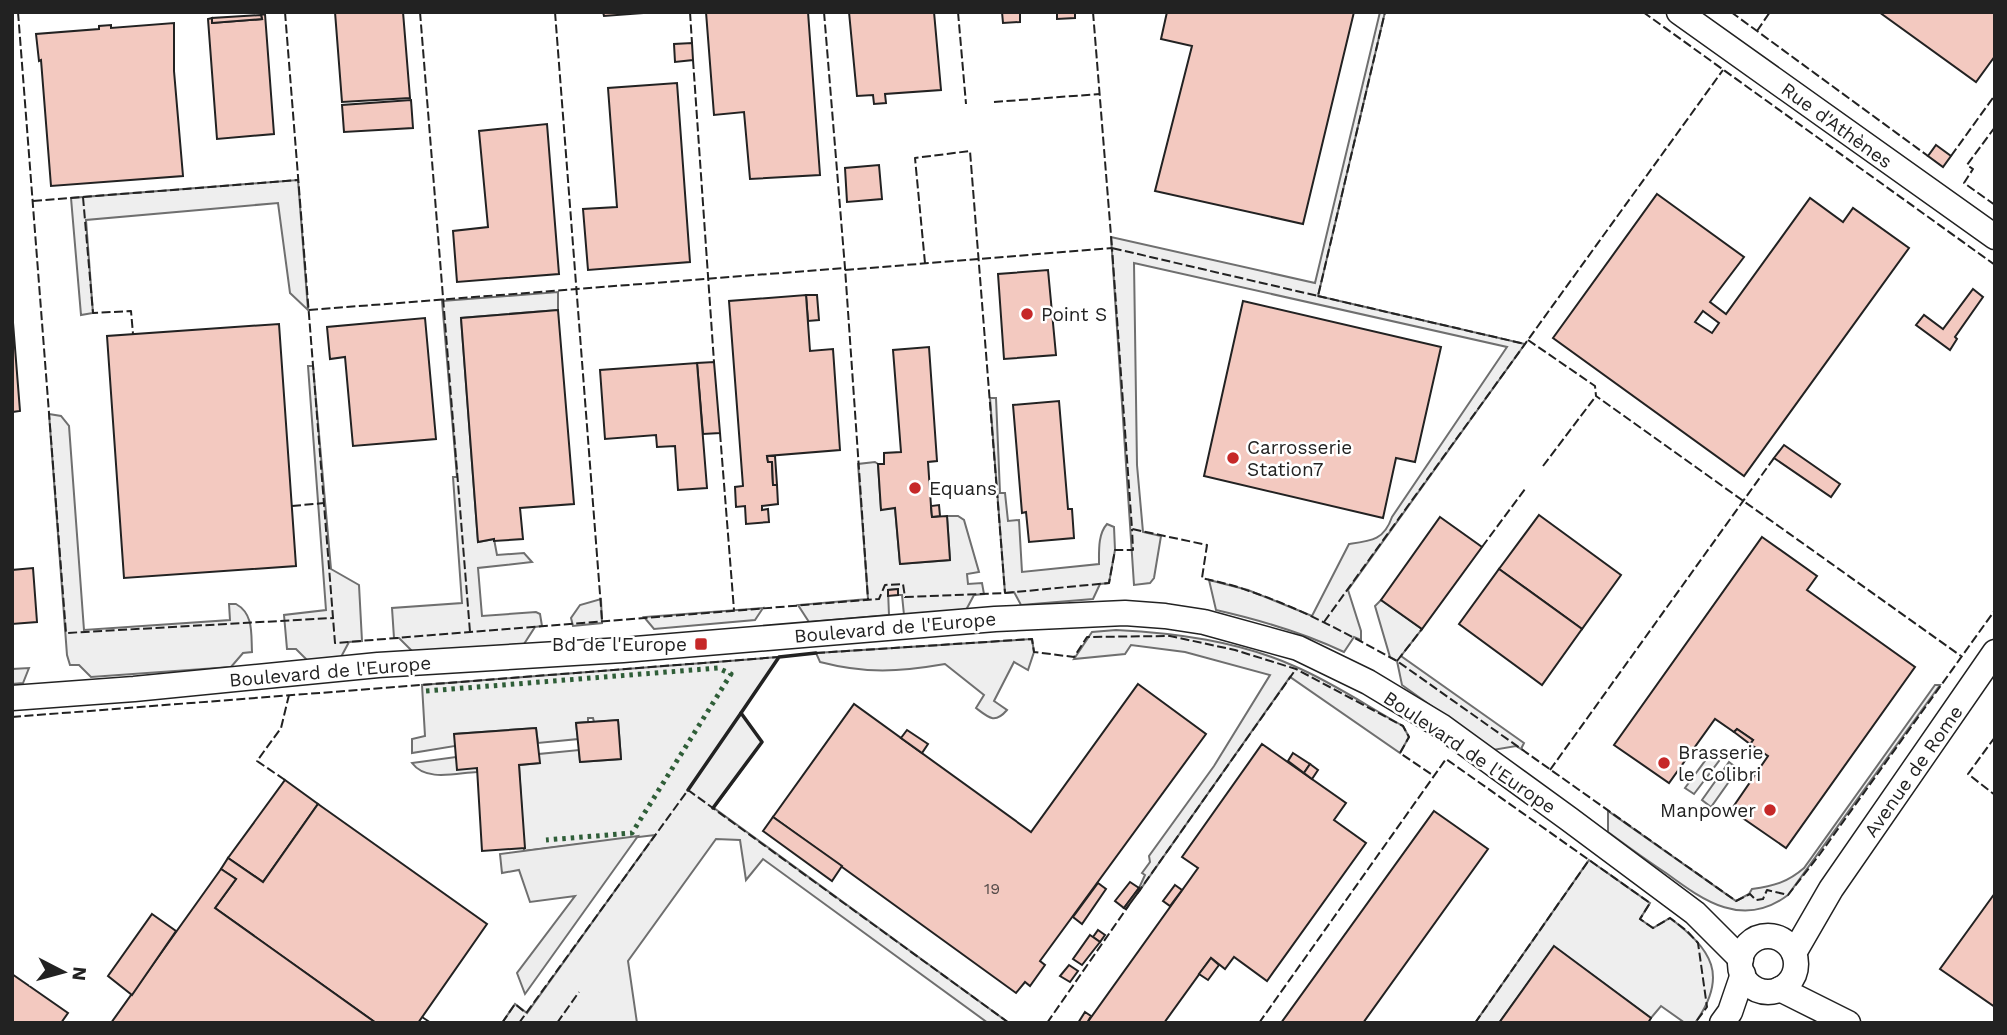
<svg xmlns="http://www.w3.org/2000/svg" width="2007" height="1035" font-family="'Work Sans',sans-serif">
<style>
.green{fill:#eee;stroke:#6f6f6f;stroke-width:2}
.parking{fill:#ededed;stroke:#6f6f6f;stroke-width:2}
.building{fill:#f3c9c0;stroke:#222;stroke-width:2;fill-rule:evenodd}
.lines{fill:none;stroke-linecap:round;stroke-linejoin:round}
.minor-casing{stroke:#222;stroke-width:27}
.minor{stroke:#fff;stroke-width:24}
.hedge{stroke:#2f5e38;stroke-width:5;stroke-dasharray:3.5 5;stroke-linecap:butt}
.fence{stroke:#222;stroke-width:2;stroke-dasharray:9 3.5;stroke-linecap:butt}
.wall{stroke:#222;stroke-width:3.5}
.poi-dot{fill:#c62828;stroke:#fff;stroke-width:2.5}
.labels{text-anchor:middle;stroke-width:5;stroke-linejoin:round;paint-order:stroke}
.number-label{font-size:16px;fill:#564c4a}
.street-label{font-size:19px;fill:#222;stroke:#fff}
.poi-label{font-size:19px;fill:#222;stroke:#fff;text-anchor:start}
</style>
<rect width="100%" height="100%" fill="#fff"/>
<g class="green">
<path d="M1380 12H1385L1318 296 1525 344 1348 590 1361 631V640L1354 637 1344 652C1302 632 1260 620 1216 610L1209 580 1248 590 1312 616 1349 544C1372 541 1384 540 1392 517L1507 347 1134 263 1137 465 1143 532 1161 536 1154 578 1150 583 1134 585 1111 237 1315 283Z"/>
<polygon points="298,180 308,310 290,293 278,203 86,220 93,313 81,315 71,198"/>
<polygon points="558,292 558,310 461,318 478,542 494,539 497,555 524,553 532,562 478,568 482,616 536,612 540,614 542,626 535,627 524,644 413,652 399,638 394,638 392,608 462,603 453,477 457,477 442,301"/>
<polygon points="308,366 313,366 331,569 359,585 362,641 349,642 341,657 307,660 296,649 287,649 284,615 326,610"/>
<path d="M990 398H996L1000 493H1005L1008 521 1019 520 1022 572 1099 564C1099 550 1098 534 1107 524L1114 527 1115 550 1109 583 1100 584 1093 599 1021 605 1014 592 1005 593Z"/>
<path d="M49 414 61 416 69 426 84 630 230 620 229 604H236C254 614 251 634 252 652L243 653 231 667 91 677 79 665H70L67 655Z"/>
<polygon points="875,462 878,464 881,509 895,508 900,564 950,560 947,516 958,516 964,520 979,572 967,574 968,584 982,583 984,594 974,595 966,610 904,615 902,595 898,595 898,589 888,590 889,615 809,622 798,605 868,599 858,464"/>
<polygon points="601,599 602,623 573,626 571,618 580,605"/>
<polygon points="1381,600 1422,629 1401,656 1524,743 1521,749 1516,746 1493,750 1402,685 1397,661 1390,657 1375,606"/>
<polygon points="763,608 755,620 654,629 644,617"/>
<path d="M1116 630C1176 633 1238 641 1294 666 1332 682 1367 706 1403 726L1409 737 1400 753 1290 677 1140 890 1139 888 1145 875 1142 873 1150 862 1149 856 1214 766 1270 675 1185 652 1131 645 1125 654 1074 659 1092 632Z"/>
<path d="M1032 639 1034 652 1028 670 1014 662 994 701 1007 710C995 724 989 718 976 708L984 695 945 664C899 672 866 674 820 662L816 653Z"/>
<polygon points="779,657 741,713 762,742 714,808 1009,1023 988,1023 763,859 746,880 740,840 716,839 628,961 637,1023 502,1023 515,1004 527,1013 655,835 524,851 519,765 539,763 539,754 579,750 580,762 621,759 618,720 594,722 593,718 588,718 588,722 576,723 578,739 538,743 536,728 455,734 455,746 412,753 412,739 425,736 422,685"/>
<polygon points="29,668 23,683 12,684 12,669"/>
<path d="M1935 685H1940L1788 895C1743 929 1704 901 1666 873 1646 860 1627 846 1608 832V811L1736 901 1749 894 1752 889C1774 886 1788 882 1804 868Z"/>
<polygon points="1713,750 1722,757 1694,794 1685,788"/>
<path d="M456 757 477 768V772C456 773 426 782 412 763Z"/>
<polygon points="1729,762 1738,769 1711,807 1702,800"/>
<path d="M1589 860 1650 903 1640 919 1653 928 1670 918C1712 950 1729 975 1695 1023H1685L1661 1006 1651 1018 1554 947 1499 1023H1475Z"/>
</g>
<polygon class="parking" points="638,836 525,994 517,973 575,896 530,902 519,870 502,873 500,854"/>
<g class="building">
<polygon points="335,12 403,12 410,98 342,102"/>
<polygon points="603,12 657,12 604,16"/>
<polygon points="706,12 808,12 820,175 750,179 744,112 714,115"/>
<polygon points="849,12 934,12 941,90 885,94 886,103 874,104 873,95 857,96"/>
<polygon points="1002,12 1020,12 1020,22 1003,23"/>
<polygon points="1057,12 1075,12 1075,18 1057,19"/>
<polygon points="1167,12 1354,12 1303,224 1155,191 1192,46 1161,39"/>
<polygon points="1879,12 1995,12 1995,56 1976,82"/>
<polygon points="265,14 274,134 217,139 208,19 212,18 212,23 262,19 261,15"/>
<polygon points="261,15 262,19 212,23 212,18"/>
<polygon points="174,23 174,71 183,176 51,186 41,60 39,61 36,34 99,29 99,26 111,25 111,28"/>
<polygon points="692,43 693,60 675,62 674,44"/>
<polygon points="677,83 690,262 588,270 583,209 617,207 608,88"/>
<polygon points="411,100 413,128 344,132 342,105"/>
<polygon points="547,124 559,274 457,282 453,231 488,227 479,131"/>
<polygon points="1936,145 1951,156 1943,167 1928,156"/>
<polygon points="879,165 882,199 847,202 845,168"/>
<path d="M1657 194 1744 257 1710 302 1726 314 1810 198 1843 222 1853 208 1909 248 1744 476 1553 338ZM1703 311 1719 323 1712 333 1695 322Z"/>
<polygon points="1048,270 1056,355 1004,359 998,274"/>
<polygon points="1973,289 1983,297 1955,337 1957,339 1950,350 1916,325 1924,315 1943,329"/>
<polygon points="806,295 817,295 819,320 808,321"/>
<polygon points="806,295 810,351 833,349 840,450 767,456 768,462 772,462 773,485 777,485 778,504 762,506 762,510 768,509 769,522 746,524 745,506 736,507 735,487 743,486 729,301"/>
<polygon points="1243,301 1441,347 1415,462 1396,458 1383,518 1204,476"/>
<polygon points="12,310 20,411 12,412"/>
<polygon points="558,310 574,504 520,508 523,539 494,541 494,539 478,542 461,318"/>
<polygon points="425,318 436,439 353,446 345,357 330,359 327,327"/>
<polygon points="279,324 296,566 124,578 107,336"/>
<polygon points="929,347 937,461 928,462 931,506 932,517 947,516 950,560 900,564 895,508 881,510 878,464 884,464 884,453 901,452 893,350"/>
<polygon points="714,362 720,433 703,434 697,363"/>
<polygon points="697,363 707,488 678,490 675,446 657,447 656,435 605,439 600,370"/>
<polygon points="1059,401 1068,509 1072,509 1074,538 1029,542 1026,512 1022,513 1013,405"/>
<polygon points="1784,445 1840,484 1831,497 1774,458"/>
<polygon points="767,456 775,456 777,485 773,485 772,462 768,462"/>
<polygon points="939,505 940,516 932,517 931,506"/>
<polygon points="1539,515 1621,575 1582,629 1499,569"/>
<polygon points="1440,517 1482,547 1422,629 1381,600"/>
<polygon points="1762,537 1817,576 1807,590 1915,667 1786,848 1731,810 1768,756 1750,744 1753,740 1737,729 1734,732 1715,719 1669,783 1614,745"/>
<polygon points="33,568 37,622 12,624 12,570"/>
<polygon points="1499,569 1582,629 1542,685 1459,624"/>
<polygon points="898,589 898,595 888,596 888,590"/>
<polygon points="1138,684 1206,734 1040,961 1045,965 1030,986 1025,982 1016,993 773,817 854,704 1031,832"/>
<polygon points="618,720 621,759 580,762 576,723"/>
<polygon points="536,728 540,763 519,765 525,848 482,851 477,768 457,770 454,734"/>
<polygon points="1737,729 1753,740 1750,744 1734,732"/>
<polygon points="907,730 928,744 922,753 901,738"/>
<polygon points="1262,744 1346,803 1334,820 1366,843 1267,981 1234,957 1225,969 1211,958 1164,1023 1087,1023 1198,868 1182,857"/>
<polygon points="1293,753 1310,764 1304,773 1288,761"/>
<polygon points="1310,764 1318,770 1312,779 1304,773"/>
<polygon points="285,780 318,804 263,882 228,858"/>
<polygon points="318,804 487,924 418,1023 376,1023 215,908 236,879 221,869 228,858 263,882"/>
<polygon points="1434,811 1488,849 1363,1023 1281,1023"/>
<polygon points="773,817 842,866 832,881 763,831"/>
<polygon points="221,869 236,879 215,908 376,1023 111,1023"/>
<polygon points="1130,882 1139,888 1124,908 1115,901"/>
<polygon points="1098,883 1106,889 1082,924 1073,917"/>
<polygon points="1175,885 1182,890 1170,906 1163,901"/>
<polygon points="1139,888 1140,890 1126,909 1124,908"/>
<polygon points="1995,893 1995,1007 1940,969"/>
<polygon points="152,914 176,931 132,995 108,976"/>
<polygon points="1098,930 1105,935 1100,942 1093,937"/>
<polygon points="1090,935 1100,942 1082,965 1073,959"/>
<polygon points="1554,946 1651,1018 1648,1023 1499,1023"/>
<polygon points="1211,958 1219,965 1208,980 1199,974"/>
<polygon points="1069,965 1078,971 1070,982 1060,976"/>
<polygon points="12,974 68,1013 61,1023 12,1023"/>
<polygon points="1085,1012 1091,1016 1087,1023 1078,1023"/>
</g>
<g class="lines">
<g class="minor-casing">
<g id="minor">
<polyline points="1679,12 1995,237"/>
<polyline points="12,698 134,689 378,665 623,650 995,619 1125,613 1165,616 1204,622 1298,648 1368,682 1441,726 1569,819 1695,913 1741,959"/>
<circle cx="1768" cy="964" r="28"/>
<polyline points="1794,953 1831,889 1995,652"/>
<polyline points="1780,989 1848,1023"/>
<polyline points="1722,1023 1730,1012 1743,974"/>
</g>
</g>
<use href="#minor" class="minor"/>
<polyline class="hedge" points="426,691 718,668 731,674 632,833 546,840"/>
<g class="fence">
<polyline points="18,12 66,633 333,618"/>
<polyline points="285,12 335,643 879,599 885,585 903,584 905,597 1005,593 1109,583 1115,550 1133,550 1132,529"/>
<polyline points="420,12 470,632"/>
<polyline points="555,12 602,620"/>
<polyline points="690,12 692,43"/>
<polyline points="824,12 845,268 868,599"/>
<polyline points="958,12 966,104"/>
<polyline points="1093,12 1112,248 1318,296 1385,12"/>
<polyline points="1643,12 1995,265"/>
<polyline points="1731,12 1928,156"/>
<polyline points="1757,31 1770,12"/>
<polyline points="693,60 714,362"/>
<polyline points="994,102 1100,94"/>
<polyline points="1995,127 1967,165 1973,169 1964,183 1995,205"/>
<polyline points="1951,156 1995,95"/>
<polyline points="83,197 93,313 131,311 133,334"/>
<polyline points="33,201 298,180"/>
<polyline points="925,263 915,158 970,151 1005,593"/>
<path d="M845 270 1112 248 1132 529 1207 545 1202 578C1218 582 1234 585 1249 591 1301 608 1349 635 1397 661L1736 901 1750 894 1756 900 1763 899 1767 890 1788 895 1820 854 1995 610"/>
<polyline points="1318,296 1525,344"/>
<polyline points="309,310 845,268"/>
<polyline points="1528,340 1595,386 1596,396 1961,656"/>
<polyline points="720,433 734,610"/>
<polyline points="1543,466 1596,396"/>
<polyline points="292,506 324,503"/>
<polyline points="1482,547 1525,489"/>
<polyline points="1324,622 1723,70"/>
<polyline points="816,653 1032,639 1034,652 1074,657 1087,637 1170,636 1235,650 1296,669 1403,726 1409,737 1400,753 1434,776"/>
<polyline points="1397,661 1422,629"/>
<polyline points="12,717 779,657"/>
<polyline points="1995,737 1968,774 1995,795"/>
<polyline points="1550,770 1774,458"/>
<polyline points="285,780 257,761 281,728 289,695"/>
<polyline points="1137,894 1296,669"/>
<polyline points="422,1017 431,1023"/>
<polyline points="502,1023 515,1004 526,1013"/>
<polyline points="519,1023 688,790 1009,1023"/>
<polyline points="557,1023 579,992"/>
<polyline points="1047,1023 1129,905"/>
<polyline points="1259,1023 1446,759 1650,903 1640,919 1653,928 1670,918 1687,931 1698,943 1707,1007 1695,1023"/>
<polyline points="1475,1023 1589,860"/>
<polyline points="1794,1023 1814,1023"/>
</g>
<g class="wall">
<polyline points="688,790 741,713"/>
<polyline points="713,808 762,742 741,713 779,657 816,653"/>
</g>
</g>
<g class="poi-dot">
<circle cx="1027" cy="314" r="7"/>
<circle cx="1233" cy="458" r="7"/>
<circle cx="915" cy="488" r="7"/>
<rect x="694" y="637" width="14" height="14" rx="3.5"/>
<circle cx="1664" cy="763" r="7"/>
<circle cx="1770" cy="810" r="7"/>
</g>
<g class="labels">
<g class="number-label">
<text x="992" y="894">19</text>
</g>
<g class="street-label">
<text transform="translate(1837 125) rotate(36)" y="7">Rue d'Athènes</text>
<text transform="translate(895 627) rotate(-5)" y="7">Boulevard de l'Europe</text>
<text transform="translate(330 671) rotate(-5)" y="7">Boulevard de l'Europe</text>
<text transform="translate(1470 752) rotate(34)" y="7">Boulevard de l'Europe</text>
<text transform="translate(1913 771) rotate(-55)" y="7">Avenue de Rome</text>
</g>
<g class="poi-label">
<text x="1041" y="321">Point S</text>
<text x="1247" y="454">Carrosserie<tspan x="1247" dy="22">Station7</tspan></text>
<text x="929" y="495">Equans</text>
<text x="687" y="651" text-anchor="end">Bd de l'Europe</text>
<text x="1678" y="759">Brasserie<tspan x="1678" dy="22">le Colibri</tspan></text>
<text x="1756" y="817" text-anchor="end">Manpower</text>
</g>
</g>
<rect width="2007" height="1035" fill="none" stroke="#222222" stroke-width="28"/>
<g transform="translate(63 972) rotate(96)" stroke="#ffffff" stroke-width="5" paint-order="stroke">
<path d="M0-5L12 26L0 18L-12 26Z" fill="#222222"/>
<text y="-10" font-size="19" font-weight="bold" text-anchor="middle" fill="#222222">N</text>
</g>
</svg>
